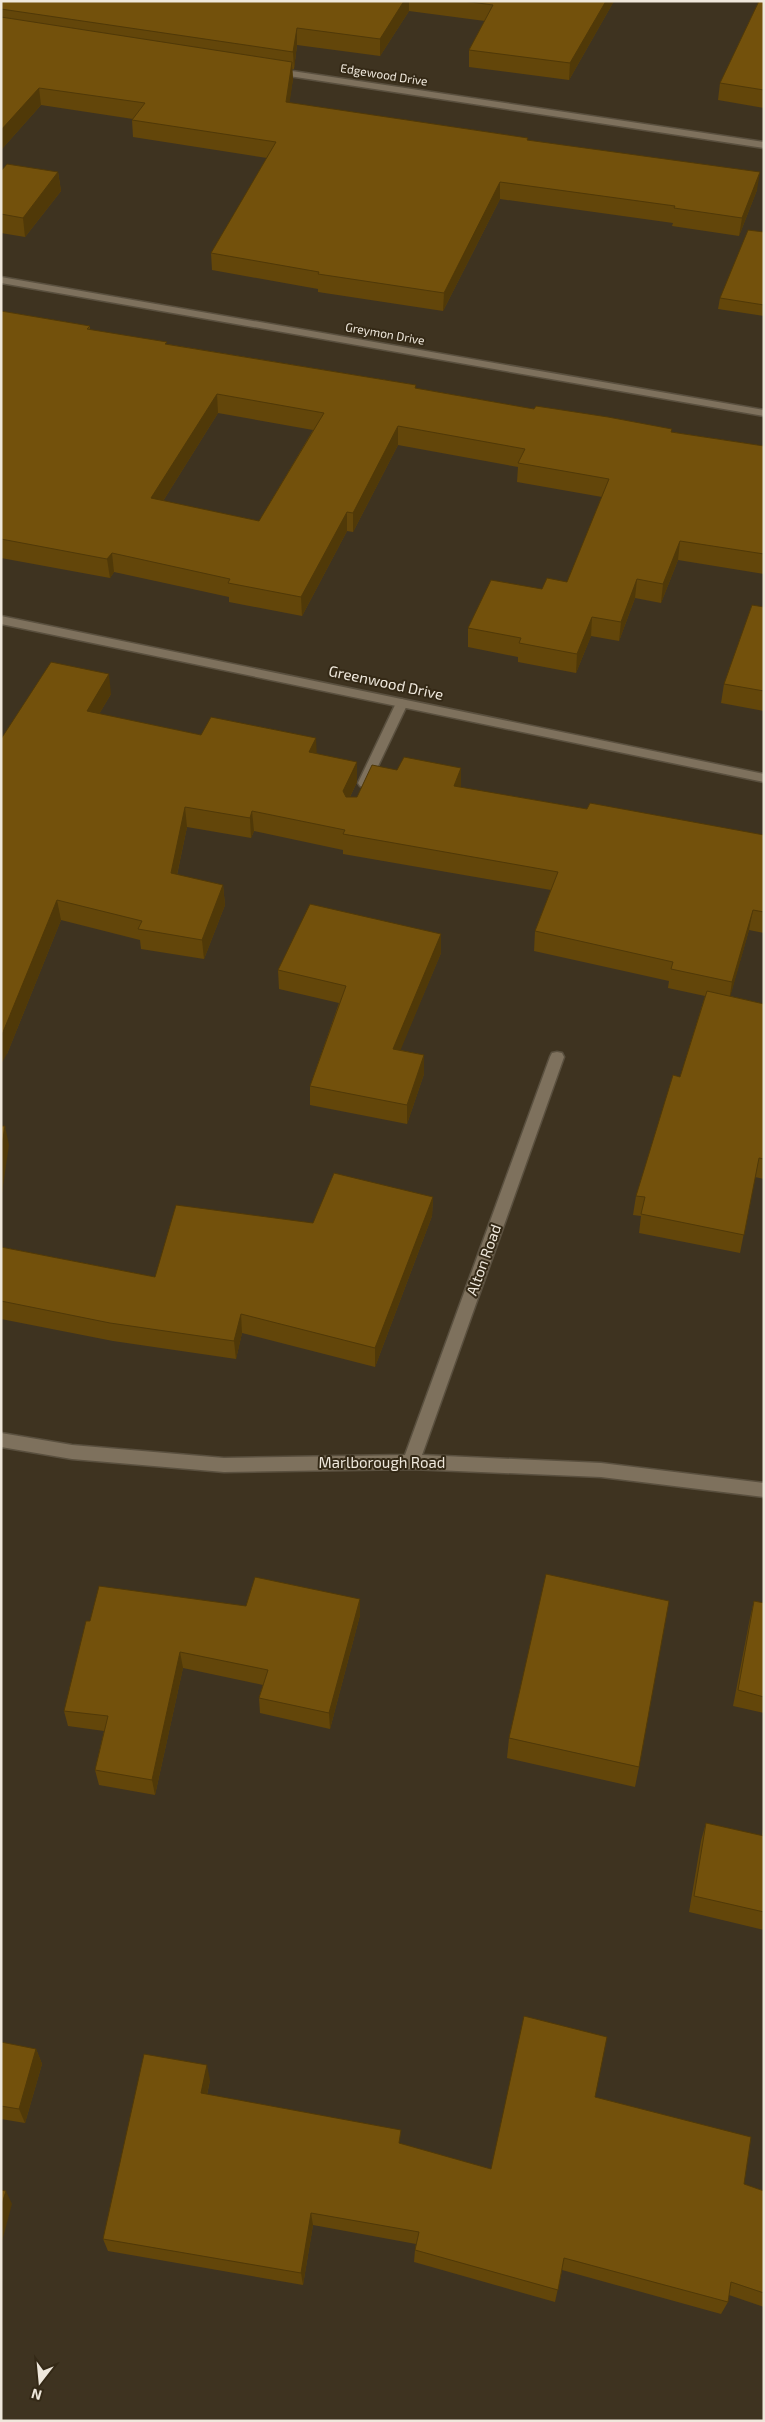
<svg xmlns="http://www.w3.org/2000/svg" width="765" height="2422" font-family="'Exo 2',sans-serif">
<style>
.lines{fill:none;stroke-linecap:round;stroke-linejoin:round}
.lane-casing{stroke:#5a503f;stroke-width:3}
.street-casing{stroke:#5a503f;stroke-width:3}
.lane{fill:#7e715d;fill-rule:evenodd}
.street{fill:#7e715d;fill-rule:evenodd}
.wall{fill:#63460a;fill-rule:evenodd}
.shaded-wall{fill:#503908}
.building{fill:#73510c;stroke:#503908;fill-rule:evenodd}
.labels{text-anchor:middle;stroke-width:4;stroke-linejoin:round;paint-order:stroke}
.far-street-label{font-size:12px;fill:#efe8dc;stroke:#342916}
.street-label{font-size:15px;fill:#efe8dc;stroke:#342916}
</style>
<rect width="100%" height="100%" fill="#3e3320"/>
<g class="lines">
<g class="lane-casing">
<polygon id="lane" points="402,699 408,703 370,783 364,787 360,786 358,783 396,703"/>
</g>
<g class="street-casing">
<g id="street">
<polygon points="272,68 764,142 764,148 269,73 269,69"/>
<polygon points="1,277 764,410 764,416 1,283"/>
<polygon points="1,616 764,774 764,782 1,624"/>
<polygon points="557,1052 562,1053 564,1057 422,1455 601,1463 764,1483 764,1497 601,1477 411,1469 224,1472 72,1459 1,1447 1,1433 72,1445 224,1458 405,1455 550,1057 552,1053"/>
</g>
</g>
<use href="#lane" class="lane"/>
<use href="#street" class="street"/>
</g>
<g class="wall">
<polygon points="1,1 614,1 569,80 469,67 469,50 485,21 409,11 380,56 297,45 294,69 292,69 293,79 289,103 528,140 757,190 739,236 672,226 673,223 500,199 443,311 318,292 318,289 212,270 211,253 267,158 133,137 132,120 133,119 41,105 1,150"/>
<polygon points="764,1 764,108 718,100 720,83"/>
<polygon points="1,171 58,172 61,191 25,237 1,233"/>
<polygon points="764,232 764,316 718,309 720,298"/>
<path d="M1 311 90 326V330L167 344 416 385V388L534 409 672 432 764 446V574L678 560 661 603 635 598 619 641 591 636 576 673 518 662V657L468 647V628L542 589 567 582 602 497 517 482 518 467 398 445 353 532 347 531 302 616 229 602V597L114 572 110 578 1 558ZM218 413 313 430 259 521 163 501Z"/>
<polygon points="764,607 764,711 721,703 724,684"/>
<polygon points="111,694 99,714 201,735 316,753 357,782 350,797 357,797 397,770 461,768 461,788 587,809 764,835 764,933 749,930 730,996 764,1004 764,1179 755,1177 740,1253 639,1233 641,1216 633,1215 636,1196 680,1077 705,996 668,988 669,981 534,951 535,931 551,890 343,854 343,850 254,831 251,838 187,827 177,875 223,885 225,905 204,959 141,949 140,940 61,920 7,1054 1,739"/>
<polygon points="441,953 400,1050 424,1055 424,1074 407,1124 310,1105 310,1086 339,1003 279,989 278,970"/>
<polygon points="433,1197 432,1216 375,1367 242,1333 236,1359 113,1341 1,1319 1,1247 155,1277 313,1223"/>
<polygon points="360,1599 360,1615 330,1729 260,1713 259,1698 263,1685 183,1668 155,1795 99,1785 95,1770 104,1731 68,1726 64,1711 246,1606"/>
<polygon points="754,1601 764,1603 764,1713 733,1706 750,1618"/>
<polygon points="509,1738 639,1767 635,1787 507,1758"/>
<polygon points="764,1821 764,1930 689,1912 701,1841 706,1823 762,1836"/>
<polygon points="1,2042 36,2049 42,2064 25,2123 1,2119"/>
<polygon points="210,2080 207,2095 401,2144 491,2169 595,2097 744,2184 764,2191 764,2307 729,2295 728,2302 721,2314 562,2270 555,2302 414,2262 415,2250 416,2244 313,2225 303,2285 108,2251 103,2239"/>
</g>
<g class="shaded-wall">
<polygon points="404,1 409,1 409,11 380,56 380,39"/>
<polygon points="606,1 614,1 569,80 570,63"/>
<polygon points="297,28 297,45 294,69 293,52"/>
<polygon points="292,62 293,79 287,120 286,102"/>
<polygon points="39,88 41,105 1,150 1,130"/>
<polygon points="58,172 61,191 25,237 23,218"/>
<polygon points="760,172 757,190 739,236 742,218"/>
<polygon points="500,182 500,199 443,311 444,293"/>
<polygon points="217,394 218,413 153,517 151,498"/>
<polygon points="398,426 398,445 353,532 353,513"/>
<polygon points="347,512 347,531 302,616 301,597"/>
<polygon points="680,541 678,560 661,603 663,584"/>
<polygon points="112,553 114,572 110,578 107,559"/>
<polygon points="637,579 635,598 619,641 621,622"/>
<polygon points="592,617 591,636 576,673 577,654"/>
<polygon points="109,674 111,694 89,731 87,711"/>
<polygon points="316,738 317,758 309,752"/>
<polygon points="357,762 357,782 343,811 343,791"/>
<polygon points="461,768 461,788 454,786"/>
<polygon points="185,807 187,827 173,893 171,873"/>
<polygon points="252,811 254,831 251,838 250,818"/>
<polygon points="223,885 225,905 204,959 202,940"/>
<polygon points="57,900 61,920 7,1054 1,1064 1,1037"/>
<polygon points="753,910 749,930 729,1001 732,982"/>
<polygon points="441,934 441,953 393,1068 393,1049"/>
<polygon points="424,1055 424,1074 407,1124 407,1105"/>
<polygon points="5,1126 9,1145 1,1200 1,1151"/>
<polygon points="433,1197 432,1216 375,1367 375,1348"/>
<polygon points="241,1314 242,1333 236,1359 234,1341"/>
<polygon points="360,1599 360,1615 330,1729 329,1713"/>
<polygon points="180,1652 183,1668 155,1795 152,1780"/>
<polygon points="36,2049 42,2064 25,2123 19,2109"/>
<polygon points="207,2065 210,2080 204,2108 201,2093"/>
<polygon points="6,2191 12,2204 1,2245 1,2207"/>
<polygon points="311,2213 313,2225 303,2285 301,2273"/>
</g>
<g class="building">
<polygon points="1,1 404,1 380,39 297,28 293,52 1,9"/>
<polygon points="463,1 606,1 570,63 469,50 493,5"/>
<polygon points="759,1 764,1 764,90 720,83"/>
<polygon points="1,17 292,62 286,102 528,138 527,140 760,172 742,218 674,208 675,206 500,182 444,293 318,274 319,272 211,253 276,142 132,120 145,103 39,88 1,130"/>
<polygon points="7,164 58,172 23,218 1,214 1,171"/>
<polygon points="748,230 764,232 764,305 720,298"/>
<path d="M1 311 90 326 87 329 167 342 165 344 416 385 415 388 534 409 536 406 608 417 672 429 671 432 764 446V554L680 541 663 584 637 579 621 622 592 617 577 654 519 643 521 638 468 628 491 580 542 589 547 578 567 582 609 479 518 463 525 449 398 426 353 513 347 512 301 597 228 583 230 579 112 553 107 559 1 539ZM217 394 324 413 259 521 151 498Z"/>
<polygon points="752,605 764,607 764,691 724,684"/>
<polygon points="51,662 109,674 87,711 201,735 211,717 316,738 309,752 357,762 343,791 346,797 357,797 372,765 397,770 404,757 461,768 454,786 587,809 590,803 764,835 764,912 753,910 732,982 671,969 673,962 535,931 558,872 343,834 345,830 252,811 250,818 185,807 171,873 223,885 202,940 138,929 142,921 57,900 1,1037 1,739"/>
<polygon points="310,904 441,934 393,1049 424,1055 407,1105 310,1086 346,986 278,970"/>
<polygon points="707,991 764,1004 764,1159 759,1158 744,1235 641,1214 645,1197 636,1196 673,1075 680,1077"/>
<polygon points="1,1126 5,1126 1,1151"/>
<polygon points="334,1173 433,1197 375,1348 241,1314 234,1341 110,1323 1,1301 1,1247 155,1277 176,1205 313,1223"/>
<polygon points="546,1574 669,1601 639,1767 509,1738"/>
<polygon points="255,1577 360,1599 329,1713 259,1698 268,1670 180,1652 152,1780 95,1770 108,1716 64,1711 86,1621 90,1621 99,1586 246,1606"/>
<polygon points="754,1601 764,1603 764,1697 738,1690"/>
<polygon points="706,1823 764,1836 764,1912 694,1896"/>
<polygon points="524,2016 607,2037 595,2097 751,2137 744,2184 764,2191 764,2293 731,2282 728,2302 564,2258 558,2290 415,2250 419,2232 311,2213 301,2273 103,2239 144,2054 207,2065 201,2093 401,2130 399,2143 491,2169"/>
<polygon points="1,2042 36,2049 19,2109 1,2106"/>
<polygon points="1,2190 6,2191 1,2207"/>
</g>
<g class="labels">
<g class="far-street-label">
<text transform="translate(384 75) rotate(9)" y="4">Edgewood Drive</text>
<text transform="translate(385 334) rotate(10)" y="4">Greymon Drive</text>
</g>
<g class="street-label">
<text transform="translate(386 683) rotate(12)" y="5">Greenwood Drive</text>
<text transform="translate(484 1260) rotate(-70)" y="5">Alton Road</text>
<text x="382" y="1468">Marlborough Road</text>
</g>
</g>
<rect width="765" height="2422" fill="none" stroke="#efe8dc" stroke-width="5"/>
<g transform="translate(40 2382) rotate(196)" stroke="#342916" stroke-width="4" paint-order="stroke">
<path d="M0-4L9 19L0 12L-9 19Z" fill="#efe8dc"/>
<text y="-8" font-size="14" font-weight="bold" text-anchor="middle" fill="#efe8dc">N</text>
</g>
</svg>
